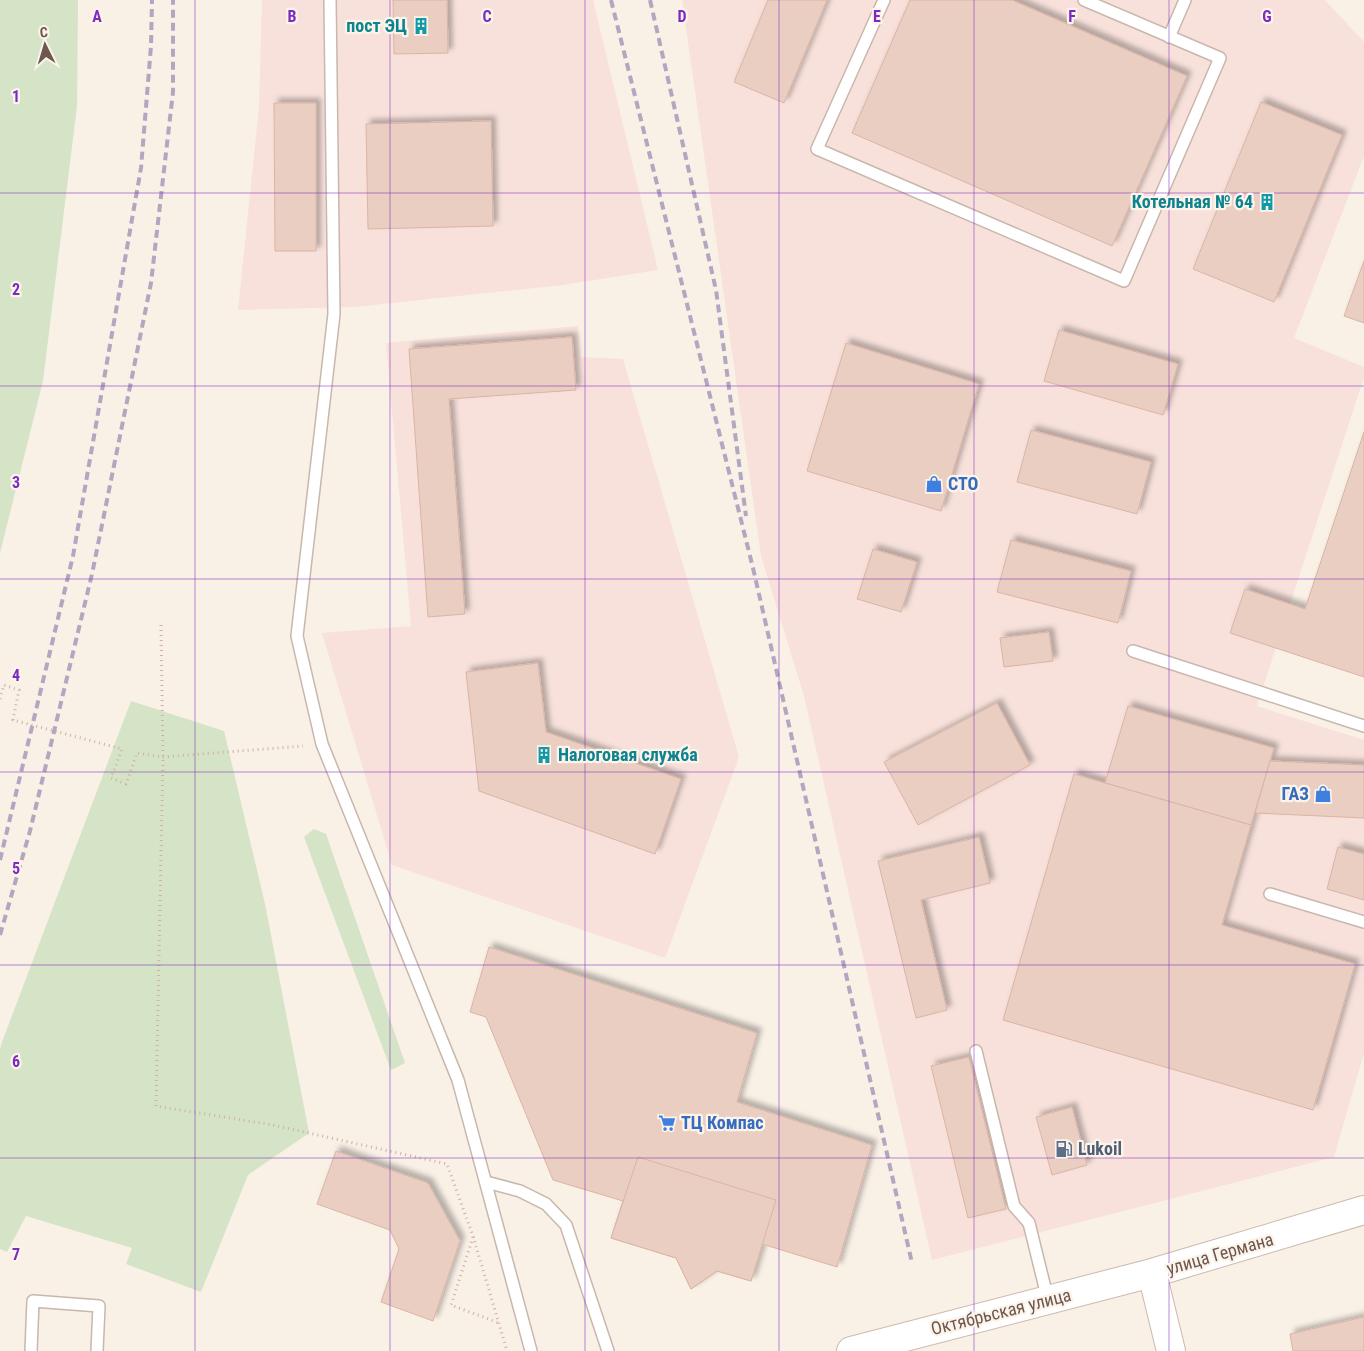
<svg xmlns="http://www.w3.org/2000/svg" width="1364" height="1351" font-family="'Roboto Condensed',sans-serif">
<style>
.commercial{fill:#f8e1db}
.green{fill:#d5e4c6}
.building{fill:#eacec1;stroke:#dbb4a4;filter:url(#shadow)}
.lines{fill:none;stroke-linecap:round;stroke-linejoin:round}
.lane-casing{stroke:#c8b7ad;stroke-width:14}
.secondary-casing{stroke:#cdb9ae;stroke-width:30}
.path{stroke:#cfb1a5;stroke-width:3;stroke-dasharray:1 4;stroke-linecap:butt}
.lane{stroke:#fff;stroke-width:11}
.secondary{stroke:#fff;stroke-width:28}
.rail{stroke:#b2a6c1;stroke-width:4;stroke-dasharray:8 5;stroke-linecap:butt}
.grid{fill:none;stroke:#7b2cbf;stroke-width:1;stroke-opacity:0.55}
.labels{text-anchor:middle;stroke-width:4.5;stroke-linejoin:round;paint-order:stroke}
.culture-label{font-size:18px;font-weight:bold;fill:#0d838f;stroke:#fcf4eb;text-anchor:end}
.shop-label{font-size:18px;font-weight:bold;fill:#366cbe;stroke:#fcf4eb;text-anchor:start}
.service-label{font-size:18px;font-weight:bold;fill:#4e5e75;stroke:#fcf4eb;text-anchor:start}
.street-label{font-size:18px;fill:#6e574e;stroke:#fcf4eb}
.grid-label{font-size:16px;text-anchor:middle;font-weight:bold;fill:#7b2cbf;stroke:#fcf4eb;stroke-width:4.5;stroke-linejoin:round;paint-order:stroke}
</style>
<defs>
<filter id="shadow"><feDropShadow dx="4.5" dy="-4.5" stdDeviation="2.5" flood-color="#0004"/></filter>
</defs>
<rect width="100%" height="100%" fill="#f9f0e6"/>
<g class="commercial">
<polygon points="262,0 593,0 658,270 563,285 355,307 238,310 259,107"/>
<polygon points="682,0 1325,0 1364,42 1364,156 1294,338 1364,367 1364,377 1257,706 1364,740 1364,1053 1334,1157 932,1260 804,696 761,556"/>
<polygon points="578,326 581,357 623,359 739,757 665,958 392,865 322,633 411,626 386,343"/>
</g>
<g class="green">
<polygon points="0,0 78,0 77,106 43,381 0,553"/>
<polygon points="131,701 224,731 265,904 309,1133 248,1175 201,1292 126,1264 132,1248 26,1216 7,1252 0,1249 0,1050 2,1042"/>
<polygon points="314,829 326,834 405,1063 391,1070 304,837"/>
</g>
<g class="building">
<polygon points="393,0 447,0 448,53 394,54"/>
<polygon points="768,0 827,0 784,103 734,82"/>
<polygon points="910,0 1012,0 1187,76 1112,246 852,133"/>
<polygon points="1261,102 1342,135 1274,302 1193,269"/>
<polygon points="274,103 316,103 316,251 275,251"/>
<polygon points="491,121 493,226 368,229 366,124"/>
<polygon points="1364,261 1364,323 1344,316"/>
<polygon points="1059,330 1178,364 1163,415 1044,381"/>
<polygon points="572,337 576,390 449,399 465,614 428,617 409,349"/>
<polygon points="846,343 979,384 941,511 807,471"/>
<polygon points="1031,430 1151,462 1137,514 1017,482"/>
<polygon points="1364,432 1364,677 1230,633 1245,589 1305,609"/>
<polygon points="1011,540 1131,571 1118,623 997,592"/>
<polygon points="873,549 917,562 901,612 857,599"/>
<polygon points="1049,632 1053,661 1004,667 1000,638"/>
<polygon points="538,663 546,732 681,779 655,854 479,791 466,672"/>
<polygon points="997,703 1030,765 918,825 884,762"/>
<polygon points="1128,706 1274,748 1251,825 1105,783"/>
<polygon points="1270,761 1364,765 1364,818 1255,813"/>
<polygon points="1074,774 1251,825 1222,925 1355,964 1313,1110 1003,1020"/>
<polygon points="979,837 990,883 921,900 947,1010 916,1018 878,861"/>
<polygon points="1338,847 1364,854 1364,900 1327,889"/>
<polygon points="489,947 757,1033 737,1102 872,1145 837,1267 762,1244 751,1281 717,1271 691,1289 676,1258 611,1238 623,1201 553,1180 486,1017 470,1012"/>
<polygon points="969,1057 1006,1209 968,1218 931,1066"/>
<polygon points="1072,1107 1087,1165 1052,1175 1036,1117"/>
<polygon points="336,1151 428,1183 460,1241 433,1321 381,1302 399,1249 390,1230 317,1204"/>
<polygon points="638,1157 776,1200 751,1281 717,1271 691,1289 676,1258 611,1238"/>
<polygon points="1364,1317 1364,1351 1293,1351 1290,1334"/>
</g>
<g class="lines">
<g class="lane-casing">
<g id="lane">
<polyline points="330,0 334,314 297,636 322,744 458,1080 531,1351"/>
<polyline points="884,0 817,149 1124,281 1220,58 1084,0"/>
<polyline points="1169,37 1185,0"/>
<polyline points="1133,651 1364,726"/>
<polyline points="1270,894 1364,922"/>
<polyline points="976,1051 1014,1206 1029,1223 1048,1300"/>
<polyline points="486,1182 520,1191 546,1204 566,1225 608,1351"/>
<polyline points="31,1351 33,1301 99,1306 97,1351"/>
</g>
</g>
<g class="secondary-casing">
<g id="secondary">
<polyline points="1152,1273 1171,1351"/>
<polyline points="851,1351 1152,1273 1364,1210"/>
</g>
</g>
<g class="path">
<polyline points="161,625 163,757 156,1106 273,1125 447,1164 473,1236 507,1351"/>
<polyline points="0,699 4,685 19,690 13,720 122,749 111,778 126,784 137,753 163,757 303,746"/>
<polyline points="473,1237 451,1305 499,1323"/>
</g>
<use href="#lane" class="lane"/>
<use href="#secondary" class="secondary"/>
<g class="rail">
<polyline points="611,0 753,568 912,1263"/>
<polyline points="650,0 716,290 746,516"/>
<polyline points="0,860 73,556 141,168 151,46 152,0"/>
<polyline points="0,935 30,831 92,574 151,283 173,92 173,0"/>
</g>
</g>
<path class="grid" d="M195 0V1351M390 0V1351M585 0V1351M779 0V1351M974 0V1351M1169 0V1351M0 193H1364M0 386H1364M0 579H1364M0 772H1364M0 965H1364M0 1158H1364"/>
<defs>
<g id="building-bare" transform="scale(1.35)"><path d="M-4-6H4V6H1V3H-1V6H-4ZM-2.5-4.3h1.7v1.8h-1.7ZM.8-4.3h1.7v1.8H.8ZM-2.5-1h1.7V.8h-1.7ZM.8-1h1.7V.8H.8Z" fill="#0f9aa8" stroke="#fcf4eb" stroke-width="2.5" paint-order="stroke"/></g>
<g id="shop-bare" transform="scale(1.35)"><path d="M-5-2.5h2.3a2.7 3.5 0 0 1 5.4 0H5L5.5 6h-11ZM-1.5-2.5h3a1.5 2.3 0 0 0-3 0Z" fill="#3f7fe0" stroke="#fcf4eb" stroke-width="2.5" paint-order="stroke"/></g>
<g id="supermarket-bare" transform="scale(1.35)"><path d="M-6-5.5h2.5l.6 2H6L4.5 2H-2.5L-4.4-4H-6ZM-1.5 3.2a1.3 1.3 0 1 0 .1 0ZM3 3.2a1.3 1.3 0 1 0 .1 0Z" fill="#3f7fe0" stroke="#fcf4eb" stroke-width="2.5" paint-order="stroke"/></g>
<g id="fuel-bare" transform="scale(1.35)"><path d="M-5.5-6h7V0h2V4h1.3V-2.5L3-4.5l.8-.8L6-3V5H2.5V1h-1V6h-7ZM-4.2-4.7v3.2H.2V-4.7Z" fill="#5c6f8a" stroke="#fcf4eb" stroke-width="2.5" paint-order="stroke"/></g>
</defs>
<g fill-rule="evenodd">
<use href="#building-bare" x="421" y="26"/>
<use href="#building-bare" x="1267" y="202"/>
<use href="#shop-bare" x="934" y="484"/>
<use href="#building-bare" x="544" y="755"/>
<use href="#shop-bare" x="1323" y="794"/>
<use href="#supermarket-bare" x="667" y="1123"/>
<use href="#fuel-bare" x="1064" y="1149"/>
</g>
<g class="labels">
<g class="culture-label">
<text x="407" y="32">пост ЭЦ</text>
<text x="1253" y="208">Котельная № 64</text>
<text x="558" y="761" text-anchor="start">Налоговая служба</text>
</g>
<g class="shop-label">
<text x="948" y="490">СТО</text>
<text x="1309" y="800" text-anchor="end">ГАЗ</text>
<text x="681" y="1129">ТЦ Компас</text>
</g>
<g class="service-label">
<text x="1078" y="1155">Lukoil</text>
</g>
<g class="street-label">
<text transform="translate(1220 1254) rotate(-16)" y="6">улица Германа</text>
<text transform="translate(1001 1312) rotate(-14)" y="6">Октябрьская улица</text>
</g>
</g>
<g class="grid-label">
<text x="97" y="22">A</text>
<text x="292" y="22">B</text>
<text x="487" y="22">C</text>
<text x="682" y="22">D</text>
<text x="877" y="22">E</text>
<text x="1072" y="22">F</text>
<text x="1267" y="22">G</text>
<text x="16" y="102">1</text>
<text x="16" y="295">2</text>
<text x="16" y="488">3</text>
<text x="16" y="681">4</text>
<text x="16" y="874">5</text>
<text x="16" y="1067">6</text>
<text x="16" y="1260">7</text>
</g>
<g transform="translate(45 45) rotate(355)" stroke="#fcf4eb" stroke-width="4" paint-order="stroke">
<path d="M0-4L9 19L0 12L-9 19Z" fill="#6e574e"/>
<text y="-8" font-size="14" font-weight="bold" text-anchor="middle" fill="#6e574e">С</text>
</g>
</svg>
